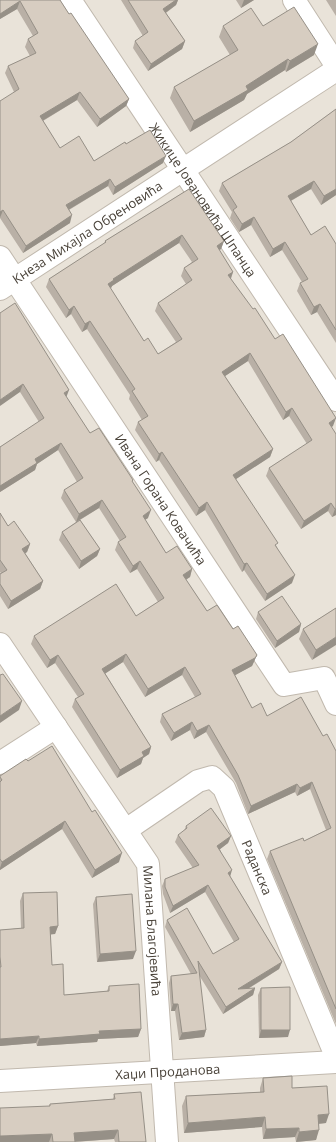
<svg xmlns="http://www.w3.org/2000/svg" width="336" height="1142" font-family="'Open Sans',sans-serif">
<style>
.residential{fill:#e9e3d9}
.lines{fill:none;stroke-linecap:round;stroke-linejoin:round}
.minor-casing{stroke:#c1b9ae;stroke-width:24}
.minor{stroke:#fff;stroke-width:22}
.wall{fill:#b9b0a6;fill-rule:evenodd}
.shaded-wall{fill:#969087}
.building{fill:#d7cdc1;stroke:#969087;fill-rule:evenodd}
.labels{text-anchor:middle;stroke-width:4;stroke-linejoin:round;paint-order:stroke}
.street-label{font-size:13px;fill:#494239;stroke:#fff}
</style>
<rect width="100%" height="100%" fill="#f5f2eb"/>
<rect class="residential" x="0" y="0" width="336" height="1142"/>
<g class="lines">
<g class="minor-casing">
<g id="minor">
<path id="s1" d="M70 0 336 400"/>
<polyline points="294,0 336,65"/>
<path id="s2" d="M0 257 284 685 324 678 336 704"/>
<path id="s3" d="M0 289 336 70"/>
<path id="s4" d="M0 644 148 864 167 1142"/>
<polyline points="0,763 56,727"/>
<path id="s5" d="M126 830 198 781 212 777 224 788 336 1056"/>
<path id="s6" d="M0 1081 336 1062"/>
</g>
</g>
<use href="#minor" class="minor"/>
</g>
<g class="wall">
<polygon points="0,0 60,0 69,14 129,99 126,106 97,127 77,100 43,121 60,148 94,161 126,144 163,163 113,195 108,186 69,210 70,223 23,253 0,218 14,92 5,73 8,66 30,56 25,47 28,39 33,36 17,9 0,19"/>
<polygon points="121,0 178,0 176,5 166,13 185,41 182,49 148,71 133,48 135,41 143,36"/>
<polygon points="236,0 254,0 241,8"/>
<polygon points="326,0 336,0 336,16"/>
<polygon points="223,26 263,26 314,55 286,72 285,70 247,94 244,100 190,132 170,98 174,87 230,55 219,37"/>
<polygon points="336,109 336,195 321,205 311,189 291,201 311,235 336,244 336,343 317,312 311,315 297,291 300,283 302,282 282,250 270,257 251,225 239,232 230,218 232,212 219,191 222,183 291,142"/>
<path d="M189 189 224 241 221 249 219 250 233 272 231 279 333 426 331 427 336 515 332 517 328 511 301 529 266 476 269 468 307 444 289 416 283 420 248 361 225 376 273 449 270 457 236 479 277 547 292 583 265 601 244 570 242 572 205 510 196 516 159 460 156 462 135 430 138 422 142 420 129 399 130 395 87 329 82 332 71 314 66 318 46 287 49 279 104 244 105 241ZM179 243 192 262 184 268 181 276 186 284 158 303 155 311 176 342 158 354 144 341 110 289 111 288 112 286Z"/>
<polygon points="0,313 66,398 90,433 133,480 132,482 148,518 145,520 166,553 192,569 190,577 186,580 207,611 233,629 257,655 252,666 235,675 252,708 267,716 323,736 336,751 336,1024 267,859 270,851 304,841 326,830 310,789 297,796 295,792 248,814 236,783 206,732 194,739 190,730 171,741 160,722 162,714 195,697 182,675 145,697 123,662 105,673 151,747 149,754 143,758 141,764 117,778 72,707 75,699 78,697 55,663 47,668 31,644 34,636 136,616 158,602 137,569 130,573 115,550 118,542 120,541 99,508 80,520 100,549 97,556 79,569 59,540 62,532 76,522 61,498 64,490 77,482 58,450 37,464 35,470 0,492 0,447 39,422 20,392"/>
<polygon points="0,513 8,526 30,544 27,552 25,553 43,581 40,589 8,609 0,596 0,574 1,573 0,572"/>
<polygon points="336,608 312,660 299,639 303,629"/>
<polygon points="258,612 301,624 299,632 275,648 256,619"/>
<polygon points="28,761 119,862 92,878 62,829 0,870 0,776"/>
<polygon points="186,826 231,836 228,843 220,849 230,876 282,962 279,969 248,989 255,988 253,995 223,1014 199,975 206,1030 204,1037 179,1040 175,1011 171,1011 169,983 171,976 191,974 165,927 167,920 213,954 234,942 205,892 170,913 163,894 162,886 165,879 193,868 175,842 178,835 184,831"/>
<polygon points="23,893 58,926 55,934 50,934 52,965 64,995 107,991 109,986 141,1029 138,1037 98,1039 97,1042 37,1046 36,1043 0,1046 0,930 21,928 20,901"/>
<polygon points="96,897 133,959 97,962 93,904"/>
<polygon points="261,988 288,1037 259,1038 258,995"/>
<polygon points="263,1078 292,1088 326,1123 319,1124 316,1140 296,1142 295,1137 263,1139 262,1127 184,1133 182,1106 186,1096 260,1092 260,1088"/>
<polygon points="114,1094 146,1142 115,1142 114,1139 75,1142 0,1142 49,1106 50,1104 113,1099"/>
</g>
<g class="shaded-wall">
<polygon points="176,0 178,0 176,5 161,16 163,9"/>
<polygon points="244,0 254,0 241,8"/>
<polygon points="20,1 17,9 0,19 0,14"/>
<polygon points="185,41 182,49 148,71 151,64"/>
<polygon points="318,44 314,55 286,72 290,61"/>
<polygon points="288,59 285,70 247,94 244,100 190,132 194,121 246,86"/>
<polygon points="80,92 77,100 37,124 40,116"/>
<polygon points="129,99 126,106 97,127 100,119"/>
<polygon points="166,156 163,163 113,195 115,187"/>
<polygon points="110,179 108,186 63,213 66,205"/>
<polygon points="314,181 311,189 285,204 288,196"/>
<polygon points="336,189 336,195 321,205 324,196"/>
<polygon points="3,210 0,218 0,212"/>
<polygon points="72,215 70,223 23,253 26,246"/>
<polygon points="254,217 251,225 239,232 242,224"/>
<polygon points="182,235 179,243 112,286 111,288 105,292 108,284 113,279"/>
<polygon points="224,241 221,249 214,254 217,246"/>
<polygon points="285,242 282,250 270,257 273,249"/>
<polygon points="233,272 230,280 228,275"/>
<polygon points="320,304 317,312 311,315 314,307"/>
<polygon points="74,306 71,314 66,318 69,310"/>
<polygon points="90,321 87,329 82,332 85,324"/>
<polygon points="250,353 248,361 219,380 222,372"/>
<polygon points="23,384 20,392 0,406 0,400"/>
<polygon points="69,390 66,398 64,393"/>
<polygon points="292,408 289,416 283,420 286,412"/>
<polygon points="336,418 333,426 326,431 329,423"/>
<polygon points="61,443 58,450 37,464 35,470 0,492 0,486 35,459"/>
<polygon points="273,449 270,457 230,483 233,475"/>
<polygon points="162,452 159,460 156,462 159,454"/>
<polygon points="102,500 99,508 76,522 79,514"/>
<polygon points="207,502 205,510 196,516 199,508"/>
<polygon points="331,503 328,511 301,529 304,521"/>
<polygon points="335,509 336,509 336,515 332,517"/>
<polygon points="151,510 148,518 140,523 143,516"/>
<polygon points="30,544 27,552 20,557 22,549"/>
<polygon points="100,549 97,556 79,569 81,561"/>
<polygon points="140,561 137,569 130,573 133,566"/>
<polygon points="247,563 244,570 242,572 244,564"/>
<polygon points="192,569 190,577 180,583 183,575"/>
<polygon points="295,575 292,583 265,601 267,594"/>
<polygon points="43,581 40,589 8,609 11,601"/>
<polygon points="301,624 299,632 275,648 277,641"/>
<polygon points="336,637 336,645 312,660 316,650"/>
<polygon points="126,654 123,662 100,677 102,669"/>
<polygon points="58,655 55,663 47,668 50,660"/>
<polygon points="257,655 252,666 230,678 232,670"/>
<polygon points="185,667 182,675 145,697 148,689"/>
<polygon points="22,701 19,710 0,723 0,716"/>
<polygon points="192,722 190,730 171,741 174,733"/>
<polygon points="209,725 206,732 194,739 197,731"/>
<polygon points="151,747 149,754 143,758 141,764 117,778 120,770 142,752"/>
<polygon points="312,782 310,789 297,796 300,788"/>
<polygon points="297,784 295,792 248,814 251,806"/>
<polygon points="65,821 62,829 0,870 0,868 2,862"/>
<polygon points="231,836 228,843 215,853 217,846"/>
<polygon points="122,853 119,862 92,878 95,870"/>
<polygon points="232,870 230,877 228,873"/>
<polygon points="208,885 205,892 170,913 173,906"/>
<polygon points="58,926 55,934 47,935 50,927"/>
<polygon points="136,951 133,959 97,962 100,954"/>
<polygon points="282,962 279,969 236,996 238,989"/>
<polygon points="255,988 253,995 223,1014 226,1007"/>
<polygon points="173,1004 178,1004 175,1011 171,1011"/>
<polygon points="141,1029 138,1037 98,1039 97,1042 37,1046 39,1039 99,1031"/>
<polygon points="206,1030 204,1037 179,1040 182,1033"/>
<polygon points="261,1030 290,1030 288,1037 259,1038"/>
<polygon points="39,1036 36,1043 0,1046 0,1039"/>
<polygon points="329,1114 326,1123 315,1124 318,1115"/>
<polygon points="265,1117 262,1127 184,1133 188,1123"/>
<polygon points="299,1128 295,1137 263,1139 266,1129"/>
<polygon points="118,1130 114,1139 71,1142 74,1133"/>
<polygon points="319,1130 316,1140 296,1142 299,1132"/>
<polygon points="52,1134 49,1142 0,1142 0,1136"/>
</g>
<g class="building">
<polygon points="0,0 60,0 69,14 71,13 129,99 100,119 80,92 40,116 60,148 79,136 94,161 125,142 126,144 150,130 166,156 115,187 110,179 66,205 72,215 26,246 3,210 0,212 0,101 19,89 8,66 36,53 28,39 38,33 20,1 0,14"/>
<polygon points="128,0 176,0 163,9 185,41 151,64 135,41 148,32"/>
<polygon points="294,7 318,44 290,61 288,59 246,86 248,90 194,121 174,87 238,50 223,26 251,8 263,26"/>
<polygon points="336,109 336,189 324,196 314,181 288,196 311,235 325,226 336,244 336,330 320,304 314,307 300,283 308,279 285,242 273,249 254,217 242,224 233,210 237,207 222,183 291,142"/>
<path d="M189 189 224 241 217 246 233 272 228 275 253 309 255 308 275 339 283 334 336 418 329 423 336 434V509H335L331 503 304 521 269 468 312 440 292 408 286 412 250 353 222 372 273 449 233 475 278 543 275 545 295 575 267 594 247 563 244 564 207 502 199 508 162 452 159 454 138 422 148 416 132 391 135 389 90 321 85 324 74 306 69 310 49 279 106 242 105 241ZM182 235 198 259 184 268 192 280 158 303 182 339 158 354 148 338 144 341 108 284 114 280 113 279Z"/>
<polygon points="15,303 69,390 64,393 90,433 99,428 133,480 132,481 151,510 143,516 166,553 177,546 192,569 183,575 207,611 217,605 233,629 238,626 257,655 255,658 232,670 252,708 261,703 267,716 301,697 323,736 327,734 336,751 336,1009 270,851 303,838 304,841 331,828 312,782 300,788 297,784 251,806 238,775 209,725 197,731 192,722 174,733 162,714 201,694 185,667 148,689 126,654 102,669 151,747 142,752 144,756 120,770 75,699 84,694 58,655 50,660 34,636 116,584 136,616 164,598 140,561 133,566 118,542 126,537 102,500 79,514 64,490 83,478 61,443 35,459 37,463 0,486 0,447 44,418 23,384 0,400 0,313"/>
<polygon points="0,513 8,526 14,521 30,544 22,549 43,581 11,601 0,584 0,574 7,570 0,560"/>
<polygon points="80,520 100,549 81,561 62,532"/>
<polygon points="282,596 301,624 277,641 258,612"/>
<polygon points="336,608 336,637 316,650 303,629"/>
<polygon points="3,674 22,701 0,716 0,675"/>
<polygon points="52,746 92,812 95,810 122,853 95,870 65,821 2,862 0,859 0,782 2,780 0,777 0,776 26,759 28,761"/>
<polygon points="211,808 231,836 217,846 232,870 228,873 282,962 238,989 255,988 226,1007 198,961 206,1030 182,1033 178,1004 173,1004 171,976 197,973 167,920 187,908 213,954 239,939 208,885 173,906 165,887 165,879 199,865 178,835 187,828 186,826"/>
<polygon points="57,892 58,926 50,927 52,965 63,964 64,995 109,991 109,986 139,984 141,1029 99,1031 100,1034 39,1039 39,1036 0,1039 0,967 1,967 0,957 0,930 24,928 23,893"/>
<polygon points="132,894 136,951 100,954 96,897"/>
<polygon points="290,987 290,1030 261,1030 261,988"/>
<polygon points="292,1076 292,1088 327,1086 329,1114 318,1115 319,1130 299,1132 299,1128 266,1129 265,1117 188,1123 186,1096 264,1092 263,1078"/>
<polygon points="141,1092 146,1142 119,1142 118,1130 74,1133 75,1142 53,1142 52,1134 0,1136 0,1108 50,1106 50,1104 115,1099 114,1094"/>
</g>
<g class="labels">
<g class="street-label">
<text dy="5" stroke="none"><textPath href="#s1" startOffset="240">Жикице Јовановића Шпанца</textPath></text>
<text dy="5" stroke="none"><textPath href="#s3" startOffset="104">Кнеза Михајла Обреновића</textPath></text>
<text dy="5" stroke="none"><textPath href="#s2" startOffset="291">Ивана Горана Ковачића</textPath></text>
<text dy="5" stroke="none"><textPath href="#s5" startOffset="204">Раданска</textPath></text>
<text dy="5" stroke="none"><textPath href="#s4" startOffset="332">Милана Благојевића</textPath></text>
<text dy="5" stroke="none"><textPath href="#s6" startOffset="168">Хаџи Проданова</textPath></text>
</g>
</g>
</svg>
